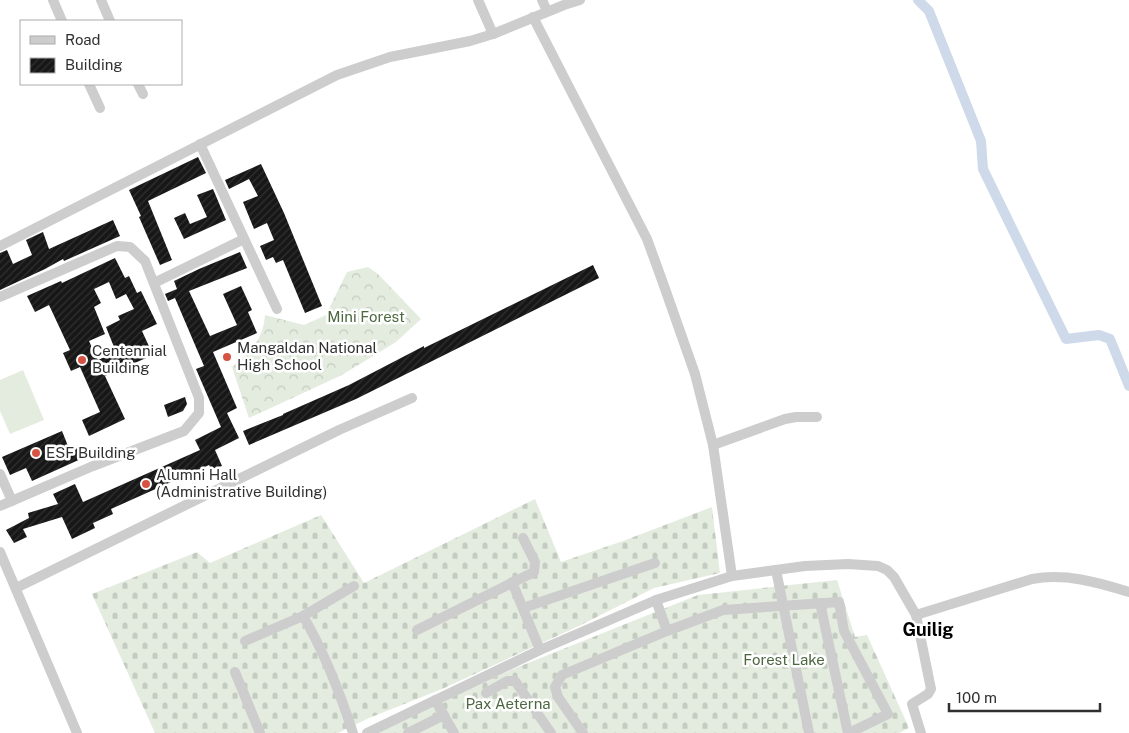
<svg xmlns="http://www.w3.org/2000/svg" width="1129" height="733" font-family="'Public Sans',sans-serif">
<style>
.forest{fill:url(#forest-crowns)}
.cemetery{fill:url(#cemetery-stones)}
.garden{fill:#e4ece0}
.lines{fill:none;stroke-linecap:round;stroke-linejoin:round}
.canal{stroke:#cedaea;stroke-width:10}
.building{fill:url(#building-hatch);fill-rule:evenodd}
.minor{stroke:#cdcdcd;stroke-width:10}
.poi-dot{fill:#d65344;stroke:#fff;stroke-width:2}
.labels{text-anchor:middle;stroke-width:5;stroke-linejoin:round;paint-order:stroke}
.park-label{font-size:15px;fill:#4d6841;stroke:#fff}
.poi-label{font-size:15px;fill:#303030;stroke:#fff;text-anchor:start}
.quarter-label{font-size:18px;font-weight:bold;fill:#000;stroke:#fff}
</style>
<defs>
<pattern id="forest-crowns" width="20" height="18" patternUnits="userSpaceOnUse" patternTransform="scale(1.25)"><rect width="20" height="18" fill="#e4ece0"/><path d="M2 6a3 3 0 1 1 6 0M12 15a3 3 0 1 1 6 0" fill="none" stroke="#c4cbc0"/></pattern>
<pattern id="cemetery-stones" width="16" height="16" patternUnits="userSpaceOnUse" patternTransform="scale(1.25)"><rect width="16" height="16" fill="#e4ece0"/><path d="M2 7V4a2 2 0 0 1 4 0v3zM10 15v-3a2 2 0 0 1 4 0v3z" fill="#c4cbc0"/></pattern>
<pattern id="building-hatch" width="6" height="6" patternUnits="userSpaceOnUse" patternTransform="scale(1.25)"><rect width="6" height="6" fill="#171717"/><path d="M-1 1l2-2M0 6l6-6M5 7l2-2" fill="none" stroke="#303030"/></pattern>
</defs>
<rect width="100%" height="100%" fill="#fff"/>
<path class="forest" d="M368 267 378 274 421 319 396 342 342 375 249 418 232 367C251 351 263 340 265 315L304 325 326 315 347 272Z"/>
<g class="cemetery">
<polygon points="535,499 561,562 623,541 712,507 720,573 654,588 581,625 442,689 369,718 338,733 155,733 92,594 197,552 210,563 321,515 364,583"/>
<polygon points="837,580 855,637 867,635 909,728 899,733 375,733 424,708 518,667 698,595"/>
</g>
<polygon class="garden" points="23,370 44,420 10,434 0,411 0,380"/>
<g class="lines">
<polyline class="canal" points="918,0 929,11 981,141 983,169 1066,339 1099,335 1110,339 1129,386"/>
</g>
<g class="building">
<polygon points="198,157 206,173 148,201 172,260 160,265 139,217 141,216 129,190"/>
<polygon points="261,164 284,213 322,306 305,313 283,260 276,263 273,257 266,260 260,246 274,240 267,223 254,229 243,202 258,196 249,179 229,189 225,180"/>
<polygon points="213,189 226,220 184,239 174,218 185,213 190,224 207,217 197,195"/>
<polygon points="113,220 120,236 64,261 63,259 45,269 0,290 0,253 7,250 13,264 32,255 26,240 43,232 49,249"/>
<polygon points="240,252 247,268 189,291 210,336 237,325 223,294 241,286 252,310 248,312 257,333 213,352 237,408 227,413 239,438 215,450 222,466 211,469 209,465 111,509 113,514 93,523 95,528 72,539 62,517 23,529 27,537 14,543 6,530 29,518 28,513 58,504 53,494 75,484 83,502 200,450 195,440 221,427 196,369 204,366 175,298 168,301 165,294 177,289 174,281 199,269"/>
<path d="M115 258 125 278 129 276 137 293 141 291 157 324 142 331 153 355 105 376 125 419 89 436 82 420 100 412 80 367 71 371 63 353 70 350 49 305 35 312 27 296 61 281 62 283ZM109 282 116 299 126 294 134 309 118 316 120 320 106 327 116 352 98 360 89 341 105 334 94 307 101 303 94 289Z"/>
<polygon points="593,265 599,278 356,399 249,445 243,431 283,415 283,414 349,385 424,346 424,348"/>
<polygon points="185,397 187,404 183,411 168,417 164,405"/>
<polygon points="62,431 70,451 78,448 83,458 32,481 26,468 10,475 2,457"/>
</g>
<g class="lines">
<g class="minor">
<polyline points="53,0 62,21"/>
<polyline points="101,0 110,21"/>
<polyline points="478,0 493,34"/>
<polyline points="542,0 547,11"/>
<polyline points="533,17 647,239 663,283 695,374 713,445 732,576"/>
<polyline points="89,84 100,108"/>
<polyline points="138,84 143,94"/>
<polyline points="200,144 277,309"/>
<polyline points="0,246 337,75 390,57 470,41 493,34 564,5 580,0"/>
<polyline points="154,283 244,239"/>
<polyline points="0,297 117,246 130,247 145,261 199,398 199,413 184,431 93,466 0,506"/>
<polyline points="713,445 785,419 796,417 817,417"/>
<polyline points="0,474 12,501"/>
<polyline points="0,552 77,733"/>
<polyline points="776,570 809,733"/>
<polyline points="512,582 540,650"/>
<polyline points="16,588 339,430 412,398"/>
<polyline points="656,600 667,631"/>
<polyline points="820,603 848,733"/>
<polyline points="523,608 655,563"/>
<polyline points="916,615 931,689 928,694 912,704 921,733"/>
<polyline points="303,616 354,586"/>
<polyline points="417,630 534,572 535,562 523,538"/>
<path d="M245 641 303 616C325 653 340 693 353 733"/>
<polyline points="235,672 260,733"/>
<polyline points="486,693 507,681 515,681 551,733"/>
<polyline points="435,700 454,733"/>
<path d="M367 733 540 650 656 600 732 576 805 566 848 564 878 566 887 570 894 577 916 615 1032 579C1065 573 1097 582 1129 592"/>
<polyline points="408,733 444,715"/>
<polyline points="583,733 558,697 555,687 562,675 667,631 723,610 839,602 844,631 888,714 849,733"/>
</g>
</g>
<g class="poi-dot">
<circle cx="227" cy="357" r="5"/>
<circle cx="82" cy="360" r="5"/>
<circle cx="36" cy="453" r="5"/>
<circle cx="146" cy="484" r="5"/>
</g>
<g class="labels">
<g class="park-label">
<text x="366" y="322">Mini Forest</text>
<text x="784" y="665">Forest Lake</text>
<text x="508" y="709">Pax Aeterna</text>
</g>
<g class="poi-label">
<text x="237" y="353">Mangaldan National<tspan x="237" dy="17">High School</tspan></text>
<text x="92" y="356">Centennial<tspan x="92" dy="17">Building</tspan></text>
<text x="46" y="458">ESF Building</text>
<text x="156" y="480">Alumni Hall<tspan x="156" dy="17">(Administrative Building)</tspan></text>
</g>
<g class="quarter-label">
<text x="928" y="636">Guilig</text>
</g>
</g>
<rect x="20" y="20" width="162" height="65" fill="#ffffff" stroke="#acacac"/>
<rect x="30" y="36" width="25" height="8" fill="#cdcdcd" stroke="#acacac"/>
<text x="65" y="45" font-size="15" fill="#303030">Road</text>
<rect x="30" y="58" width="25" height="15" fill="url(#building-hatch)" stroke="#acacac"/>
<text x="65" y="70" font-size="15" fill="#303030">Building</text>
<path d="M949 703v8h151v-8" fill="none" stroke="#303030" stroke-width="2.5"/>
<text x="956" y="703" font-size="15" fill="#303030" stroke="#ffffff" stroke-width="4" paint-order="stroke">100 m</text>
</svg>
